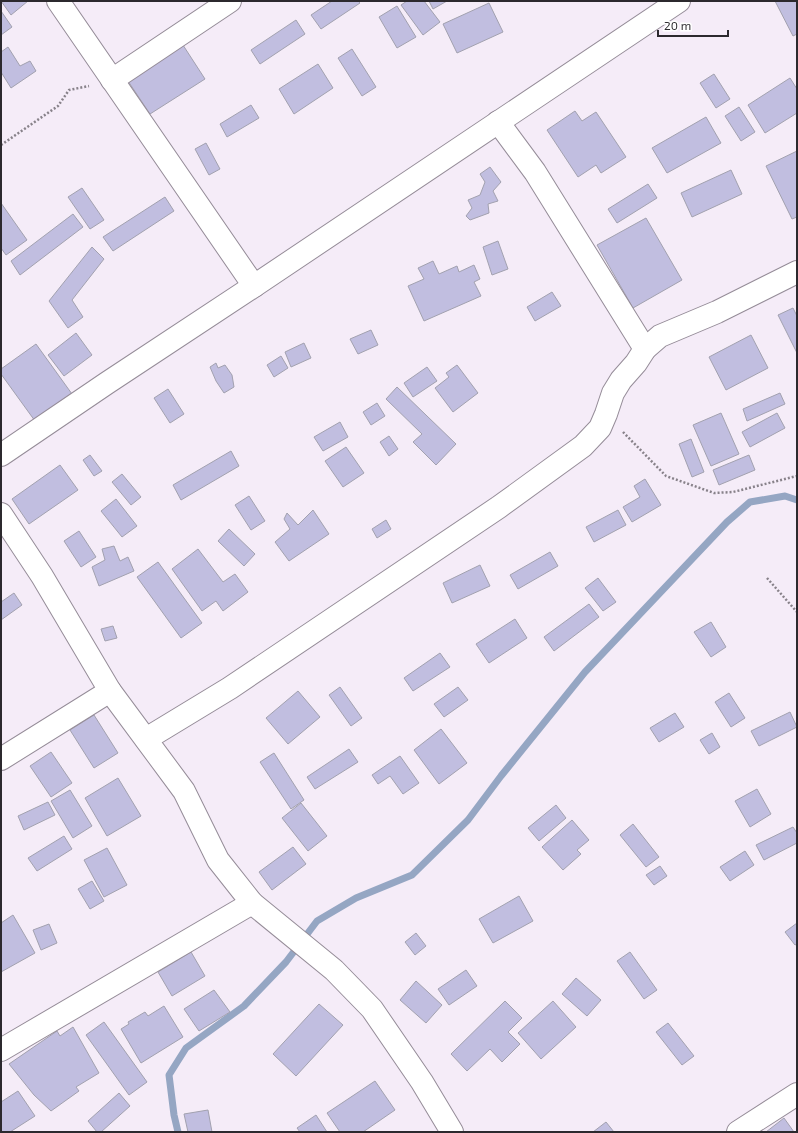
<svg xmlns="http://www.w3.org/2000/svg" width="798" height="1133" font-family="'Exo 2',sans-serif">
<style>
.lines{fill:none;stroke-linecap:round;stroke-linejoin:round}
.stream{stroke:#95a6c3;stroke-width:7}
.building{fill:#c1bee0;stroke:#a2a1af}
.minor-casing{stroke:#958c98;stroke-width:24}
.path{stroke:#88828a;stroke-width:2.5;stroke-dasharray:2 2;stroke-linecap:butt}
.minor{stroke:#fff;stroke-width:22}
</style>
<rect width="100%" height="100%" fill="#f5ecf8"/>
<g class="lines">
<polyline class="stream" points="178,1132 174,1115 169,1075 186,1048 244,1006 286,962 317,921 356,898 412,875 468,820 501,776 585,672 727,522 750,502 785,496 797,500"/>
</g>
<g class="building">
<polygon points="1,1 28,1 11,15"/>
<polygon points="332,1 358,1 360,3 321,29 311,15"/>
<polygon points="407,1 424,1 440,22 423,35 401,5"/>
<polygon points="429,1 447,1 433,9"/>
<polygon points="775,1 797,1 797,34 793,36"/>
<polygon points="489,3 503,32 457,53 443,24"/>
<polygon points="397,6 416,37 397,48 379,17"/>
<polygon points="1,11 12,27 1,35"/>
<polygon points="296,20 305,34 260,64 251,50"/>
<polygon points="181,42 205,79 150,114 126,78"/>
<polygon points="8,47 20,66 30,61 36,71 11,88 1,72 1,52"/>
<polygon points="352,49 376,87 362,96 338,58"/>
<polygon points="318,64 333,88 294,114 279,89"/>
<polygon points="714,74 730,99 716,108 700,83"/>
<polygon points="790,78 797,89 797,113 765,133 748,105"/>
<polygon points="251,105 259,118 227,137 220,124"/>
<polygon points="739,107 755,132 741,141 725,116"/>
<polygon points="575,111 582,121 596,112 626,157 601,173 596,165 578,177 547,130"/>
<polygon points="706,117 721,143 667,173 652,148"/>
<polygon points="206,143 220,169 209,175 195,149"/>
<polygon points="797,151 797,217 792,219 766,166"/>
<polygon points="490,167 501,182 493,191 498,201 488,204 489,213 470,220 466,216 472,208 468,200 480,195 485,182 480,174"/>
<polygon points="731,170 742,194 692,217 681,193"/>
<polygon points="648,184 657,198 617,223 608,209"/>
<polygon points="82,188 104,220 90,229 68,197"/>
<polygon points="165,197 174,211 113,251 103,237"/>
<polygon points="1,203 27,240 6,255 1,248"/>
<polygon points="73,214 83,227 20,275 11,261"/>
<polygon points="646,218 682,280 633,308 597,245"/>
<polygon points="498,241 508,269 492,275 483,247"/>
<polygon points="92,247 104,259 72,300 83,317 68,328 49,301"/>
<polygon points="433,261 439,274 457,266 459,272 474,265 480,279 474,282 481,296 424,321 408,286 424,279 418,268"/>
<polygon points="552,292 561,306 535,321 527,307"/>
<polygon points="793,308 797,316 797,353 778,315"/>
<polygon points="371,330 378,345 358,354 350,339"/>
<polygon points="76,333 92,355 64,376 48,355"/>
<polygon points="751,335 768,368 726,390 709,357"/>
<polygon points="304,343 311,358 291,367 285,352"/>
<polygon points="36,344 72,394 35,421 1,374 1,369"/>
<polygon points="281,356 288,368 274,377 267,365"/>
<polygon points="216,363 218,368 225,365 232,375 234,387 224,393 216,381 210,367"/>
<polygon points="457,365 478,393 453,412 435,388 449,377 446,373"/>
<polygon points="427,367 437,381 413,397 404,383"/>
<polygon points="397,387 456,444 436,465 413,442 422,434 386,399"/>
<polygon points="168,389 184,414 170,423 154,398"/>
<polygon points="780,393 785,404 747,421 743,409"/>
<polygon points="377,403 385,416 371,425 363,412"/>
<polygon points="721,413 739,454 711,466 693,425"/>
<polygon points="777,413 785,428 750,447 742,432"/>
<polygon points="340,422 348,437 323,451 314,437"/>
<polygon points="389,436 398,449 389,456 380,442"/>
<polygon points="691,439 704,472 692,477 679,444"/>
<polygon points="346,447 364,473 343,487 325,461"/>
<polygon points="231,451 239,466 181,500 173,485"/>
<polygon points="90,455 102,471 94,476 83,460"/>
<polygon points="749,455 755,470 719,485 713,470"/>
<polygon points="60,465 78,490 29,524 12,499"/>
<polygon points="122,474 141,497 131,505 112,482"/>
<polygon points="645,479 661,505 632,522 623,507 640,497 634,486"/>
<polygon points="249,496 265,521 251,530 235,505"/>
<polygon points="116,499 137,526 122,537 101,511"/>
<polygon points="313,510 329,534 289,561 275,542 290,529 284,519 287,513 298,525"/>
<polygon points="618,510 626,525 594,542 586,527"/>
<polygon points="386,520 391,529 377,538 372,529"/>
<polygon points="229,529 255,554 244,566 218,541"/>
<polygon points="79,531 96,557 81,567 64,541"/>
<polygon points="114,546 120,561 128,557 134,571 99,586 92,567 105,560 102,549"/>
<polygon points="198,549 223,582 235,574 248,592 223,611 216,601 202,611 172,569"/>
<polygon points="550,552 558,566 518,589 510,575"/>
<polygon points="158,562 202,623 181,638 137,577"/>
<polygon points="480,565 490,586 452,603 443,583"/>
<polygon points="598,578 616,602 603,611 585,588"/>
<polygon points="14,593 22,605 1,620 1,602"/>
<polygon points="589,604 599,617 554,651 544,637"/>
<polygon points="515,619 527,638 489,663 476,644"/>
<polygon points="711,622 726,647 711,657 694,632"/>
<polygon points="113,626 117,638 105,641 101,629"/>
<polygon points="440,653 450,667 413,691 404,678"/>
<polygon points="340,687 362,718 351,726 329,695"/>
<polygon points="458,687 468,700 444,717 434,704"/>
<polygon points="298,691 320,717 288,744 266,718"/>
<polygon points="729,693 745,718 731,727 715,702"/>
<polygon points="790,712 797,727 759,746 751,731"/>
<polygon points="675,713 684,727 659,742 650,728"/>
<polygon points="94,715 118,753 94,768 70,730"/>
<polygon points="441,729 467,763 439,784 414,750"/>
<polygon points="712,733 720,747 709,754 700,740"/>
<polygon points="349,749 358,762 315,789 307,777"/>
<polygon points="51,752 72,783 51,797 30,766"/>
<polygon points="274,753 304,800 291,809 260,762"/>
<polygon points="400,756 419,783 403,794 390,776 378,784 372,775"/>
<polygon points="118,778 141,816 107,836 85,798"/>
<polygon points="757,789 771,814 750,827 735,801"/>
<polygon points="70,790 92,826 73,838 51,801"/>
<polygon points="48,802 55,815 24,830 18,816"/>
<polygon points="301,803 327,836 308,851 282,818"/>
<polygon points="556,805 566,818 539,841 528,828"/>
<polygon points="572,820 589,840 577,850 581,854 563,870 542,847"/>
<polygon points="633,824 659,857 646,867 620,835"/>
<polygon points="793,827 797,833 797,843 764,860 756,845"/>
<polygon points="64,836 72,849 37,871 28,858"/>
<polygon points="293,847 306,864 272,890 259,872"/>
<polygon points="107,848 127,885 104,897 84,860"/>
<polygon points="745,851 754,865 730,881 720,867"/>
<polygon points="660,866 667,876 654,885 646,875"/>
<polygon points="92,881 104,901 90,909 78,889"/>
<polygon points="519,896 533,921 493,943 479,919"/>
<polygon points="13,915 35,953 1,972 1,923"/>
<polygon points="797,923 797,944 795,945 785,932"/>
<polygon points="49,924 57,943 41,950 33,930"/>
<polygon points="416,933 426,946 415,955 405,942"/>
<polygon points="191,952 205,976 172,996 158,972"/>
<polygon points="630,952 657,990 644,999 617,961"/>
<polygon points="466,970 477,986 449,1005 438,989"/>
<polygon points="576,978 601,1000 587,1016 562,994"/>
<polygon points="416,981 442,1005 426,1023 400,1000"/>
<polygon points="214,990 230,1012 199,1031 184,1009"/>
<polygon points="505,1001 522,1018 508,1032 520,1044 502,1062 490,1049 467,1071 451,1054"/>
<polygon points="553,1001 576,1027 541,1059 518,1033"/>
<polygon points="319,1004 343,1025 296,1076 273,1054"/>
<polygon points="164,1006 183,1037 141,1063 121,1029 129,1024 128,1022 145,1012 148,1016"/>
<polygon points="104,1022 147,1082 129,1095 86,1035"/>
<polygon points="668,1023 694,1056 682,1065 656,1032"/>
<polygon points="73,1027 99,1073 76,1087 79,1091 51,1111 34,1095 9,1064 57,1031 60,1036"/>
<polygon points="375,1081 395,1110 363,1132 340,1132 327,1113"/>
<polygon points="18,1091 35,1116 10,1132 1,1132 1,1102"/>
<polygon points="119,1093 130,1106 101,1132 97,1132 88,1121"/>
<polygon points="208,1110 212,1132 188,1132 184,1114"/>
<polygon points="316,1115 327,1132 300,1132 297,1128"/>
<polygon points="784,1118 794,1132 766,1132"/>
<polygon points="606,1122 614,1132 593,1132"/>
</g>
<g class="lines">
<g class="minor-casing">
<g id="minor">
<polyline points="58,1 254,286"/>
<polyline points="112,80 230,1"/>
<polyline points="498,122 535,172 645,349"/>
<polyline points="1,455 107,383 254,286 679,1"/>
<polyline points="1,514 42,576 110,691 184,791 218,860 252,903 334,970 372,1009 422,1082 452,1132"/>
<polyline points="146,739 230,688 499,507 583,446 600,428 606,414 613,393 621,380 636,363 645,349 660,336 717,312 797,272"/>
<polyline points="1,759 110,691"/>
<polyline points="1,1050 252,903"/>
<polyline points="738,1132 797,1094"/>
</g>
</g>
<g class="path">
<polyline points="1,145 58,106 69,90 89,86"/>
<polyline points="623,432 666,476 714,493 733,492 797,476"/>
<polyline points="767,578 797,612"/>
</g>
<use href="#minor" class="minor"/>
</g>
<rect width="798" height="1133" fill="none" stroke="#2c292e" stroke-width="4"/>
<path d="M658 30v6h70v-6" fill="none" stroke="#2c292e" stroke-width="2"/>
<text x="664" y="30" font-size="12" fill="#2c292e" stroke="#ffffff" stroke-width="3" paint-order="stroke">20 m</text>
</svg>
